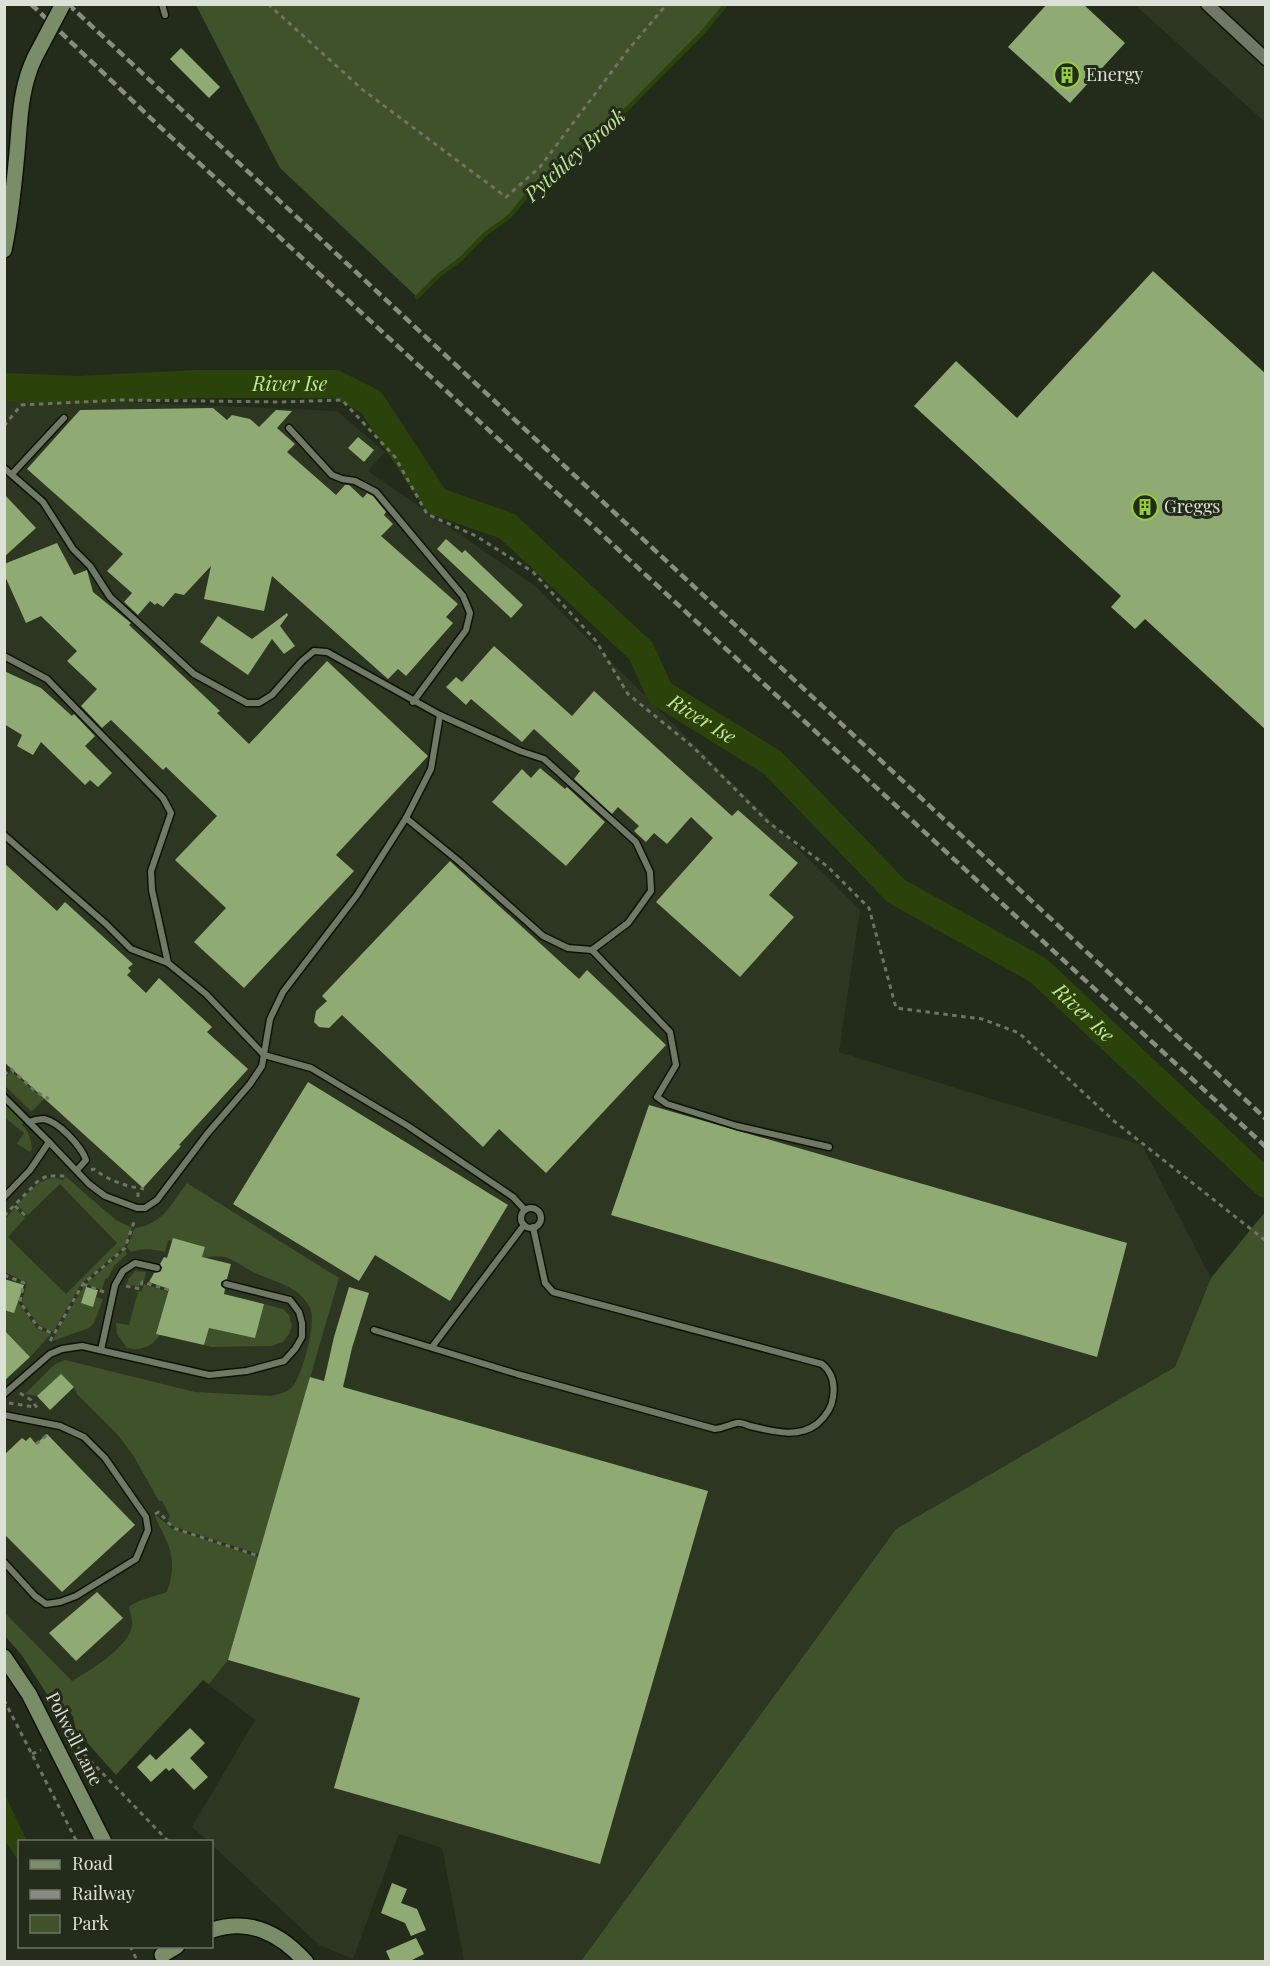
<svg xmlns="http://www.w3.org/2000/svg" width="1270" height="1966" font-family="'Playfair Display',serif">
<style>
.built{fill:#2c3621}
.green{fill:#40522a}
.water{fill:#2c420b}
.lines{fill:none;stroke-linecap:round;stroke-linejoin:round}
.stream{stroke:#2c420b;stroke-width:4.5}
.river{stroke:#2c420b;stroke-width:28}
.building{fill:#90aa73}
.lane-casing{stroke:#0d1306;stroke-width:9}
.street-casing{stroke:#0d1306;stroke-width:15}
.secondary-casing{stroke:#0d1306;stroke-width:18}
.path{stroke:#6d7466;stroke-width:3;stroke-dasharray:4.5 4.5;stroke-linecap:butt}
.lane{stroke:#707967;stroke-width:6}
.street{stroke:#707967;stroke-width:12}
.secondary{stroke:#7b8d68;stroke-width:15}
.rail{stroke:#878d80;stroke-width:4.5;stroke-dasharray:9 4.5;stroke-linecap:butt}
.secondary-bridge-casing{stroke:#0d1306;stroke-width:18;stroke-linecap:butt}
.secondary-bridge{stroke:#7b8d68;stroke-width:15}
.labels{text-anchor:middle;stroke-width:6;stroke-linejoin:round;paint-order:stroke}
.poi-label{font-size:18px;fill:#dce1d7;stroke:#232b1b;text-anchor:start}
.street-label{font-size:18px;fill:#dce1d7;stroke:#232b1b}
.water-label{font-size:20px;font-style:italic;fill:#c2e898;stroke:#232b1b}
</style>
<rect width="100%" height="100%" fill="#232b1b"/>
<g class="built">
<polygon points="1135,5 1265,5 1265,122"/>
<polygon points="5,397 337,411 385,452 368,471 535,586 860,910 839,1052 1142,1145 1211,1278 1175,1367 896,1529 581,1961 464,1961 442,1848 399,1834 353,1959 319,1945 212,1845 212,1842 208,1841 192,1827 255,1720 203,1680 116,1775 76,1730 73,1716 66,1708 52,1702 21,1654 5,1636"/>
</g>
<g class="green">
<polygon points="196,5 726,5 704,31 627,109 535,185 510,216 485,234 461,259 439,275 417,297 280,168"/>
<polygon points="11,1071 35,1092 45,1098 33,1110 31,1111 5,1086 5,1078"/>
<path d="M4 1101 24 1120 22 1125C29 1131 31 1140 32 1149L30 1152 17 1144 24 1133 5 1118Z"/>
<path d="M66 1177 116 1220 132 1228 125 1246 81 1284 53 1332 39 1325 22 1302 27 1283 5 1272V1219L15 1208 25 1218 8 1237 66 1294 117 1243 60 1184 28 1215 17 1205C29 1193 43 1172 63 1180Z"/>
<path d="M187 1183 339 1278 259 1554 172 1526 168 1519 170 1516 162 1501H159L133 1455 117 1434 77 1394 74 1387 61 1375 37 1396 25 1394 55 1364 65 1360 195 1392 271 1396C279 1394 286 1393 292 1387 302 1377 317 1322 310 1308 299 1285 274 1282 253 1272 244 1267 234 1260 225 1257 217 1256 209 1257 202 1258L205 1247 173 1238 172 1241 168 1240 165 1252C153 1249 143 1248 131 1252L127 1247 135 1228C162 1225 172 1203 187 1183Z"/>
<polygon points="1265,1212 1265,1961 581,1961 896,1529 1175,1367 1211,1278"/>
<polygon points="125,1250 127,1254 114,1266 108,1278 105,1279 102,1290 86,1284"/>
<polygon points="135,1271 146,1272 144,1281 141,1281 139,1287 127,1284 128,1279"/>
<path d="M144 1284 168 1292 156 1333 160 1335C151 1347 142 1351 127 1348L117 1334 116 1323 129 1325 138 1291 141 1292Z"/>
<polygon points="84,1286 86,1287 81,1303 93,1307 96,1297 103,1299 94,1323 89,1328 52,1341"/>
<polygon points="18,1302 37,1329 51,1334 30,1357 7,1333 5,1335 5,1317 7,1310 14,1312"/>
<polygon points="264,1304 283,1309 289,1315 292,1326 289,1334 283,1342 272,1346 211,1347 204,1345 209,1328"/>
<path d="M156 1515 172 1529 258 1557 228 1660 209 1684 203 1680 116 1775 76 1730 73 1716 66 1708 52 1702 21 1654 5 1636V1613L72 1681C89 1671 129 1647 132 1626 133 1620 130 1613 129 1607 138 1599 155 1597 167 1592 178 1557 170 1548 155 1517Z"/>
</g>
<polygon class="water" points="4,1793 27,1841 20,1842 19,1862 5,1841"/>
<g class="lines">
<polyline class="stream" points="417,297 439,275 461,259 485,234 510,216 535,185 627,109 704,31 726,4"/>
<path class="river" id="s1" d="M4 387 79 390 196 384H335L371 402 436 501 507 526 641 651 660 693 773 763 896 891 1038 970 1266 1184"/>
</g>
<g class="building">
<polygon points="1047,4 1083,4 1125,43 1070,103 1008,47"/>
<polygon points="181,48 220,87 209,98 170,59"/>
<polygon points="1153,271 1266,374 1266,730 1145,619 1135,629 1111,607 1121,596 914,406 956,361 1017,418"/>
<polygon points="213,408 227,420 232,415 250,419 259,427 276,410 292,411 277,428 295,444 287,452 336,495 345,485 349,485 363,498 367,493 373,496 386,512 384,515 393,524 381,536 458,604 446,617 453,623 406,676 398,669 388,679 272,576 264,611 204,599 211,566 184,595 175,593 163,607 157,603 155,605 150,601 138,615 124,602 132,593 107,571 123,554 27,469 80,410"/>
<polygon points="358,437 374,450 364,462 348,448"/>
<polygon points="4,494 36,528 4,557"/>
<polygon points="446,539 462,553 465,550 523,605 511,618 437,549"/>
<polygon points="57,543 74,575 87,570 93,592 131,623 129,625 220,711 217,713 249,744 327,661 428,756 336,855 354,871 244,988 194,942 226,908 175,860 217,816 166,767 163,770 111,720 102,728 81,706 97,689 67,661 77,651 41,616 26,623 4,574 4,564"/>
<polygon points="287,613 288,615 280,626 295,646 284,654 272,639 248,675 200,642 218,616 252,639"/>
<polygon points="494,646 572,716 594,691 732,816 738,810 798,863 769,895 794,917 740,977 656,902 713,838 691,817 667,844 654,833 646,842 634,831 639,826 618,807 612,814 574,779 580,771 534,729 522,742 471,699 466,705 446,687 456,677 462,682"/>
<polygon points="4,671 41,688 72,716 74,714 95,736 85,746 112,773 98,787 90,780 85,785 41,742 33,755 17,746 22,735 4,724"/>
<polygon points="540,768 565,789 567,787 605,822 566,866 492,802 522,769 531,778"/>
<polygon points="450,861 579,979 587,970 666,1045 546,1173 499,1129 483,1147 342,1015 329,1028 319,1027 314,1022 316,1011 327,1001 322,996"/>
<polygon points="4,863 57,911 65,902 133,964 128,968 131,971 127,975 146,993 159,978 212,1027 207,1032 248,1069 179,1145 181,1146 143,1188 4,1062"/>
<polygon points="308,1082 508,1205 450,1301 375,1255 359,1281 233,1204"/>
<polygon points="649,1105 1127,1243 1097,1357 611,1215"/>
<polygon points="173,1238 205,1247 202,1257 231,1264 227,1279 221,1282 221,1286 225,1289 224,1294 264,1304 255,1338 209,1328 204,1345 156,1334 169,1289 149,1282 154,1273 161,1271 162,1267 160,1264 164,1257 167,1258"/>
<polygon points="4,1279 24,1285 14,1313 4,1310"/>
<polygon points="86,1287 98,1290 93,1307 81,1303"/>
<polygon points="349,1287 369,1293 352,1348 343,1387 708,1491 600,1864 334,1788 360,1698 228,1660 310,1377 324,1381 334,1337"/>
<polygon points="4,1330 30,1357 4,1381"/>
<polygon points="61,1374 74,1387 50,1410 37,1396"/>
<polygon points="47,1434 135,1525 62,1592 4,1534 4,1455 22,1438 26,1441 30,1437 36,1444"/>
<polygon points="97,1592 123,1618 76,1661 49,1633"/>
<polygon points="190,1728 205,1743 190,1758 208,1777 194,1790 173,1768 169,1771 166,1768 151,1782 137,1767 150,1754 156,1760"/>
<polygon points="392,1883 407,1889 401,1903 417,1909 426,1930 411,1936 405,1923 381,1913"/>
<polygon points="416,1938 424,1954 408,1962 391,1962 386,1951"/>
</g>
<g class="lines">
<g class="lane-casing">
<g id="lane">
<polyline points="162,4 165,15"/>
<polyline points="289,428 332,475 342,479 355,481 376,492 463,596 470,613 466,630 413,702"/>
<polyline points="4,468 43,502 73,549 90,566 110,597 194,674 247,703 259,703 272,695 302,661 314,651 327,652 440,715 520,751 544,759 636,842 650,872 651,891 628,923 592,950 568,948 543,936 461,863 406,818"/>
<polyline points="12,474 64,418"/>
<polyline points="4,656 47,679 163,798 171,813 151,871 152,890 168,963 206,994 264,1055 311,1068 408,1126 513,1197 525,1210"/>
<polyline points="4,835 106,924 131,949 168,963"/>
<polyline points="592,950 670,1032 676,1065 657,1097 667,1104 737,1126 829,1147"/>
<polyline points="4,1097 49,1142"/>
<path d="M29 1122C34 1120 39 1119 44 1119 59 1122 81 1146 86 1160L77 1170"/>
<polyline points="4,1197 30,1170 49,1142 89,1184 105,1196 137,1208 145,1208 157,1200 207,1134 250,1084 262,1066 270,1019 283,992 357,895 406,818 431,769 440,715"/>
<circle cx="531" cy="1218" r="10"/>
<path d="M374 1330 517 1374 715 1429C725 1428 730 1424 737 1423 740 1422 747 1425 750 1426 773 1431 797 1439 817 1424 825 1417 832 1408 833 1397 835 1384 832 1372 822 1364L553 1292 545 1283 533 1227"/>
<polyline points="432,1347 524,1225"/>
<polyline points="101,1350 115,1285 123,1271 135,1263 157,1268"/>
<polyline points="4,1394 50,1354 62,1349 82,1346 209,1375 247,1371 284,1361 295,1349 302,1337 302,1323 299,1312 290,1300 226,1284"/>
<polyline points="4,1415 60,1426 84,1437 105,1458 146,1517 148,1530 136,1559 76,1596 60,1602 46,1604 35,1596 4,1562"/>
</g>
</g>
<g class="street-casing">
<polyline id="street" points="1207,4 1266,59"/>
</g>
<g class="secondary-casing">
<g id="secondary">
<path d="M4 250C11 218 14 185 17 153 20 120 20 88 35 57"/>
<polyline points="4,1657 29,1694 104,1842"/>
<path d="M212 1930C250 1918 280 1933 306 1962"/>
<polyline points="162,1955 177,1946"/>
</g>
</g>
<g class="path">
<polyline points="268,4 363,90 506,197 540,167 628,50 667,4"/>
<polyline points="4,426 21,405 121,400 281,402 342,400 395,457 427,514 476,536 533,572 596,641 628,694 693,747 768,822 828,867 869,908 896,1008 982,1019 1019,1033 1114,1121 1266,1241"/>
<polyline points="11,1069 35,1091 49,1099"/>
<polyline points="4,1075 12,1068"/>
<path d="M91 1170 94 1169C109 1181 125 1186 144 1189"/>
<polyline points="138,1197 138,1188"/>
<polyline points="15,1206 26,1216"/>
<polyline points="4,1216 39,1180 47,1176 67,1176"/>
<polyline points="4,1275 24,1283 20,1302 38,1327 54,1334"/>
<polyline points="83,1284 104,1292"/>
<polyline points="126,1286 140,1289 142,1282 169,1290"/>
<polyline points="50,1341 83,1284 125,1248 135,1219"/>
<polyline points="20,1393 31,1400 39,1410"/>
<polyline points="9,1403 35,1407"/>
<polyline points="36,1444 47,1435"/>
<polyline points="155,1514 159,1512 173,1528 259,1556"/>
<polyline points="4,1700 77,1842"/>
<polyline points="56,1713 64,1719 70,1736"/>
<polyline points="66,1738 70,1736 81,1751 169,1842"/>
<polyline points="32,1754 41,1750"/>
<polyline points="130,1946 138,1962"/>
</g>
<use href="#lane" class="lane"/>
<use href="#street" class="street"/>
<use href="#secondary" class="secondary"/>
<g class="rail">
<polyline points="31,4 159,126 1266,1147"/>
<polyline points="68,4 1266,1119"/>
</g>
<g class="secondary-bridge-casing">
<polyline id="secondary-bridge" points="35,57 63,4"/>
</g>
<use href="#secondary-bridge" class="secondary-bridge"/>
</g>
<defs>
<g id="building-ring" transform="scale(1.35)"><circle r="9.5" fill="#232b1b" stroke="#93cc3d" stroke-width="1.5"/><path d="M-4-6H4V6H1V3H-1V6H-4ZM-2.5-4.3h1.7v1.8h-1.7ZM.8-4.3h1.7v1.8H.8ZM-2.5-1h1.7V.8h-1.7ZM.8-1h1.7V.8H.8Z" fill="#93cc3d"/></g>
</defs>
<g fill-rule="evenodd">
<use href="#building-ring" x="1067" y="75"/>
<use href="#building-ring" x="1145" y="507"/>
</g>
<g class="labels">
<g class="poi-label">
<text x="1086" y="81">Energy</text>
<text x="1164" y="513">Greggs</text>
</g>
<g class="street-label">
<text transform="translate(74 1739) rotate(63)" y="6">Polwell Lane</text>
</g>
<g class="water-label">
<text transform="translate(575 155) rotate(-42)" y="7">Pytchley Brook</text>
<text dy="7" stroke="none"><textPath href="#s1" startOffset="286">River Ise</textPath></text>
<text dy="7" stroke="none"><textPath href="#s1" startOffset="844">River Ise</textPath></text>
<text dy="7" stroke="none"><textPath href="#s1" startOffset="1330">River Ise</textPath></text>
</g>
</g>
<rect width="1270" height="1966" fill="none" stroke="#dce1d7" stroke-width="12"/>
<rect x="18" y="1840" width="195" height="108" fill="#232b1b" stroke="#6d7466" stroke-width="1.5"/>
<rect x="30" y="1860" width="30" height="9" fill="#7b8d68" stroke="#6d7466" stroke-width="1.5"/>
<text x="72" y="1870" font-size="18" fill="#dce1d7">Road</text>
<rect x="30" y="1890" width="30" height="9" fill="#878d80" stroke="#6d7466" stroke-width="1.5"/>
<text x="72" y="1900" font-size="18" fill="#dce1d7">Railway</text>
<rect x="30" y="1915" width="30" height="18" fill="#40522a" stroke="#6d7466" stroke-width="1.5"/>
<text x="72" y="1930" font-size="18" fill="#dce1d7">Park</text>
</svg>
